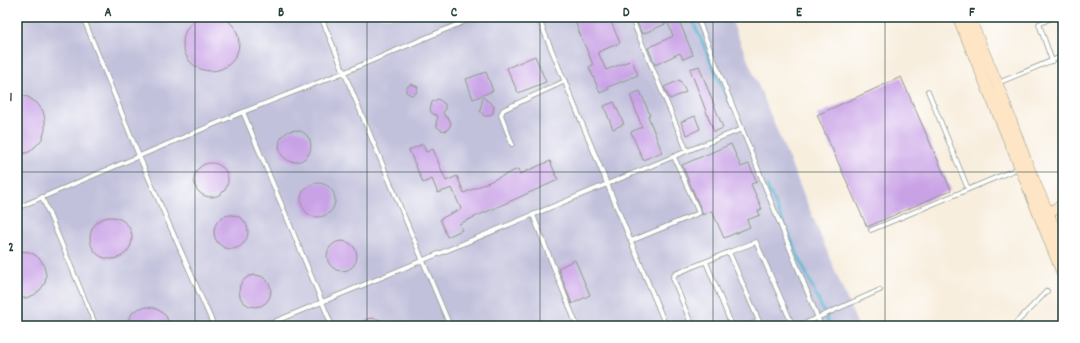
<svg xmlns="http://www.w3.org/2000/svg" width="1080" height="343" font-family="Dekko,sans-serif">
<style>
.industrial{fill:#c2c1dc}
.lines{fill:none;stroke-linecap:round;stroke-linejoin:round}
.stream{stroke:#53bad1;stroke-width:2.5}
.building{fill:#c9a2e6}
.service-casing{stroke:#8c9689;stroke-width:5.5}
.secondary-casing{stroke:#8c9689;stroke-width:12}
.service{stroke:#fff;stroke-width:4}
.secondary{stroke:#fde5c5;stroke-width:11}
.grid{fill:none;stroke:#1f3d34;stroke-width:1;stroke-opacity:0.55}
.neatline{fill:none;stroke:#1f3d34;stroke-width:1.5}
.grid-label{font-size:13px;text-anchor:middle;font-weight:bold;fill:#1f3d34}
</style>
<rect width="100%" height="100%" fill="#fff"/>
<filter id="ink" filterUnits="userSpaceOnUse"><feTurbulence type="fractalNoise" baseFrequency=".025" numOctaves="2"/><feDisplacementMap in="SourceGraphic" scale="8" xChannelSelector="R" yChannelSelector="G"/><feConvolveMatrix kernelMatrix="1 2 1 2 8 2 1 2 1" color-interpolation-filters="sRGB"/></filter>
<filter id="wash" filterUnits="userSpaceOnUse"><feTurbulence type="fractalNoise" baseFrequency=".012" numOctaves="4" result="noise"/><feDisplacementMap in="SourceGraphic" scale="16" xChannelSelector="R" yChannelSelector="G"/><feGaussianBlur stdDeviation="0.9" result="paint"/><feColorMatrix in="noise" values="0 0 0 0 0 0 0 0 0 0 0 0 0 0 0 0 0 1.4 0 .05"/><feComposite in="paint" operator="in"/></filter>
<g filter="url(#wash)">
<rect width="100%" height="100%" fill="#f8eede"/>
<polygon class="industrial" points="17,17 730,17 858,326 17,326"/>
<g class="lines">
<g class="stream">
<polyline points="691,17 729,103"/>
<polyline points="767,186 830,326"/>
</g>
</g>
<g id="blocks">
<g class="building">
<circle cx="211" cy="43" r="28"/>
<polygon points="573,17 609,17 620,43 598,52 606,70 632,60 638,75 608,87 609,89 600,93 589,67 593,65"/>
<polygon points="635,17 680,17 678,18 693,55 683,59 680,53 655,65 648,48 673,36 668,23 642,34"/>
<polygon points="535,56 546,82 518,93 507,68"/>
<polygon points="699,66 723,128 714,132 690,69"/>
<polygon points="486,72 493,91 473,99 466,79"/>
<polygon points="901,77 951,190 867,227 817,115"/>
<polygon points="680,80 686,92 670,99 664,87"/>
<polygon points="411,84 418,87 416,93 411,95 406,92 406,89 408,86"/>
<polygon points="640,91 650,115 648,116 662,152 643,160 631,132 642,127 630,95"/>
<polygon points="17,94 28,97 37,103 43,111 45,120 45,130 42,139 36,146 29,152 17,155"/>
<polygon points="483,97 494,106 493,113 489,116 484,116 480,111"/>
<polygon points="438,99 445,104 445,109 443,114 449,119 451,123 449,128 446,131 441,130 437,127 436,123 438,116 433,114 430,110 432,102"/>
<polygon points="614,102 624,124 613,129 604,106"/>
<polygon points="695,116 700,129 687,135 681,122"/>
<circle cx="295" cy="146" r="16"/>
<polygon points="423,144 426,152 433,149 446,181 457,176 464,193 518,169 520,174 550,161 558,180 459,224 462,230 447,237 440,219 461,209 452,188 438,193 432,179 423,183 409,150"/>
<polygon points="731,144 741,167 749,164 757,182 751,184 762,209 758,211 760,215 747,220 750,227 724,238 712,211 702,215 702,212 682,165"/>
<circle cx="211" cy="180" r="17"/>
<circle cx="318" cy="200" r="17"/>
<circle cx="231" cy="232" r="17"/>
<circle cx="111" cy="238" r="21"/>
<circle cx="342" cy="256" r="15"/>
<polygon points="17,251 29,252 35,255 41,260 44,266 46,275 45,283 40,290 34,295 26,298 17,298"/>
<polygon points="575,260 590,295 572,304 558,268"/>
<circle cx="255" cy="291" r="16"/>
<polygon points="147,307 154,308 160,311 166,316 170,326 125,326 129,318 133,312 140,308"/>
<polygon points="372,318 377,319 392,326 357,326 367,319"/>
</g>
</g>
</g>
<g filter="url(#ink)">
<use href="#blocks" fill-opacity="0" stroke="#8c9689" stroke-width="1"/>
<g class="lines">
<g class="service-casing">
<g id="service">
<polyline points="83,17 139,156 214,326"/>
<polyline points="321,17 450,326"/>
<polyline points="456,17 459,24"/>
<polyline points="538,17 666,326"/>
<polyline points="697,17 821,326"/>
<polyline points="1052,61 1039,24 1053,17"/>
<polyline points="998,83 1063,56"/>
<polyline points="928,91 968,189"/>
<polyline points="243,112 332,326"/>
<polyline points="512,144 501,115 503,110 565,81"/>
<polyline points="687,151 742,129"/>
<polyline points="42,197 96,326"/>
<polyline points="17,208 243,112 345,72 475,17"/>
<polyline points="533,215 577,326"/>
<polyline points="871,230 1019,168"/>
<polyline points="631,241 699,213 674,157"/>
<polyline points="729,252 756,242 793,326"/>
<polyline points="706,262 732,326"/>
<polyline points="264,326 687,151 631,17"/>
<polyline points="692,326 673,278 675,274 729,252 761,326"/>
<polyline points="747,326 759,321"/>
<polyline points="799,326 880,290"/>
<polyline points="1013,326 1047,291"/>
</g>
</g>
<g class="secondary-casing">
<g id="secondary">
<polyline points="958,17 1020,167 1063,275"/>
<polyline points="969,17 997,83 1027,164 1063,248"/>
<polyline points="1042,216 1063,205"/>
</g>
</g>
<use href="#service" class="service"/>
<use href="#secondary" class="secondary"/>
</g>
</g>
<path class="grid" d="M195 17V326M367 17V326M540 17V326M713 17V326M885 17V326M17 172H1063"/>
<rect width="1080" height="343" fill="none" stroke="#fff" stroke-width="44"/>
<rect x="22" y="22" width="1036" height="299" class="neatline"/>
<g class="grid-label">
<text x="108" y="16">A</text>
<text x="281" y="16">B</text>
<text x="454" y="16">C</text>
<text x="626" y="16">D</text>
<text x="799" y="16">E</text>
<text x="972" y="16">F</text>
<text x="11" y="101">1</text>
<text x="11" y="251">2</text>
</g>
</svg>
